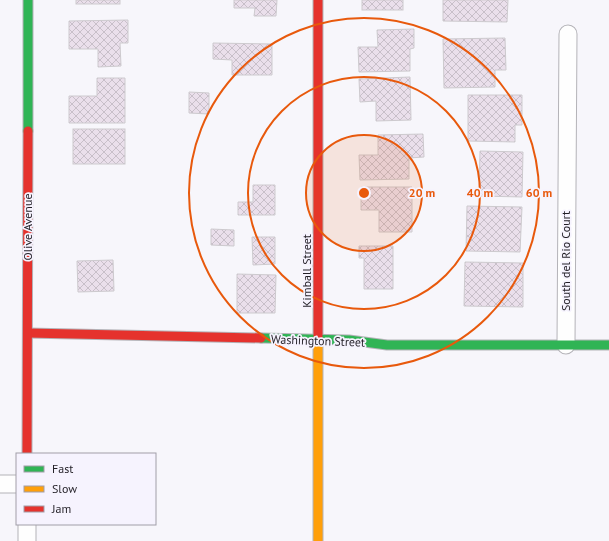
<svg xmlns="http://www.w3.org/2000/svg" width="609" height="541" font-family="'PT Sans',sans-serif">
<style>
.building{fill:url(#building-cross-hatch);stroke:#cdcace}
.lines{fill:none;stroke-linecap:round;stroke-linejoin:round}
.street-casing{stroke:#b4b3b8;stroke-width:19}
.fast-casing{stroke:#b4b3b8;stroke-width:11}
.slow-casing{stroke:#b4b3b8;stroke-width:11}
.jam-casing{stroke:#b4b3b8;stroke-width:11}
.street{stroke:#fefefe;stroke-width:17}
.fast{stroke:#30b455;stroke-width:9}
.slow{stroke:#ff9f0a;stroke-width:9}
.jam{stroke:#e5322d;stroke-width:9}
.ring{fill:none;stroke:#e8590c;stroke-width:2}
.labels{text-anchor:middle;stroke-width:3.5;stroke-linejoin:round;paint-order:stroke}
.street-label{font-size:12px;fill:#221f26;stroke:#f6f3fe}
.centre{fill:#e8590c;stroke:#f6f3fe;stroke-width:2}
.ring-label{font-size:12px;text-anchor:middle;font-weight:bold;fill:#e8590c;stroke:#f6f3fe;stroke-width:3.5;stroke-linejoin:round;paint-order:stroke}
</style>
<defs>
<pattern id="building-cross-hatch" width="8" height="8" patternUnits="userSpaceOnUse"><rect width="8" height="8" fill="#eadfeb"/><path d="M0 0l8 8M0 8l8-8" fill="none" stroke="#c8bfc9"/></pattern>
</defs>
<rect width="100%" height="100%" fill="#f7f6fb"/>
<g class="building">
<rect x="76" y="0" width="44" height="4"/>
<polygon points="234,0 277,0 276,16 254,16 255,8 234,8"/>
<rect x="362" y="0" width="41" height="10"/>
<polygon points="443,0 508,0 507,22 443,21"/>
<polygon points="128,20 128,43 120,43 121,66 98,67 98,49 69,49 69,21"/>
<polygon points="414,29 414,48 410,49 410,71 359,72 358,47 378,47 377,30"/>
<polygon points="505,38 506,70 495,70 495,87 444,88 443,39"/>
<polygon points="213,43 272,44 272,75 232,75 232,60 213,59"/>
<polygon points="410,77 411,120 376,121 376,101 360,102 359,79"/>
<polygon points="97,78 125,78 125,123 69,123 69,96 97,96"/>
<polygon points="189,92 209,93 209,114 189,113"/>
<polygon points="468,95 522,95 522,125 515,125 515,142 468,141"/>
<rect x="73" y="129" width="52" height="35"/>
<polygon points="423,134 424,157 409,158 409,179 360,180 359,155 378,155 378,135"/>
<polygon points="480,151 523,152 522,197 479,196"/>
<polygon points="253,185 275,185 275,215 238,215 238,202 253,202"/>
<polygon points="361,187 412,187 412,232 379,232 379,210 361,210"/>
<polygon points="467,206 522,207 520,252 466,251"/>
<polygon points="211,229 234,230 234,246 211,245"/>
<polygon points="252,237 275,237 275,264 253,265"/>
<polygon points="359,246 393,246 393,289 364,289 364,258 359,258"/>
<polygon points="113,260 114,291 78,292 77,261"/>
<polygon points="465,262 523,263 523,307 464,306"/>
<polygon points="237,274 276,275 275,313 237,313"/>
</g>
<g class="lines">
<g class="street-casing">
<g id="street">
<polyline points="566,345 568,34"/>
<polyline points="0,484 17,484"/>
<polyline points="27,524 27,541"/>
</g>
</g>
<g class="fast-casing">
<g id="fast">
<polyline points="28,131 28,0"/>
<polyline points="261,338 349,340 387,345 609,345"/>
</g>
</g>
<g class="slow-casing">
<polyline id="slow" points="318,341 318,541"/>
</g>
<g class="jam-casing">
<g id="jam">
<polyline points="318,0 318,341"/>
<polyline points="28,333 261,338"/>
<polyline points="27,454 28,131"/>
</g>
</g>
<use href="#street" class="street"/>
<use href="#fast" class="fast"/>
<use href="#slow" class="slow"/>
<use href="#jam" class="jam"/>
</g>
<circle cx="364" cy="193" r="58" fill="#e8590c" fill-opacity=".12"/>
<g class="ring">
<circle cx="364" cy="193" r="58"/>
<circle cx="364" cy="193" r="116"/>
<circle cx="364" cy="193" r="175"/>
</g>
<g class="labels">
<g class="street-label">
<text transform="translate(28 227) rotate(-90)" y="4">Olive Avenue</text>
<text transform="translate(566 261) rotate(-90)" y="4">South del Rio Court</text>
<text transform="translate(307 271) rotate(-90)" y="4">Kimball Street</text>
<text transform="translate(318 341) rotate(2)" y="4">Washington Street</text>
</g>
</g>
<circle cx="364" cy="193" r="6" class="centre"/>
<g class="ring-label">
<text x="422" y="197">20 m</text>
<text x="480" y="197">40 m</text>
<text x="539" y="197">60 m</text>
</g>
<rect x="16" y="453" width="140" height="72" fill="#f6f3fe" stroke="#a19ea8"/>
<rect x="24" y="466" width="20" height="6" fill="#30b455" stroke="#a19ea8"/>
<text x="52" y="473" font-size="12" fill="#221f26">Fast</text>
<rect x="24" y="486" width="20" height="6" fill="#ff9f0a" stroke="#a19ea8"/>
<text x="52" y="493" font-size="12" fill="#221f26">Slow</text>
<rect x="24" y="506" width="20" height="6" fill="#e5322d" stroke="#a19ea8"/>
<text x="52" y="513" font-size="12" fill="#221f26">Jam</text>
</svg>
